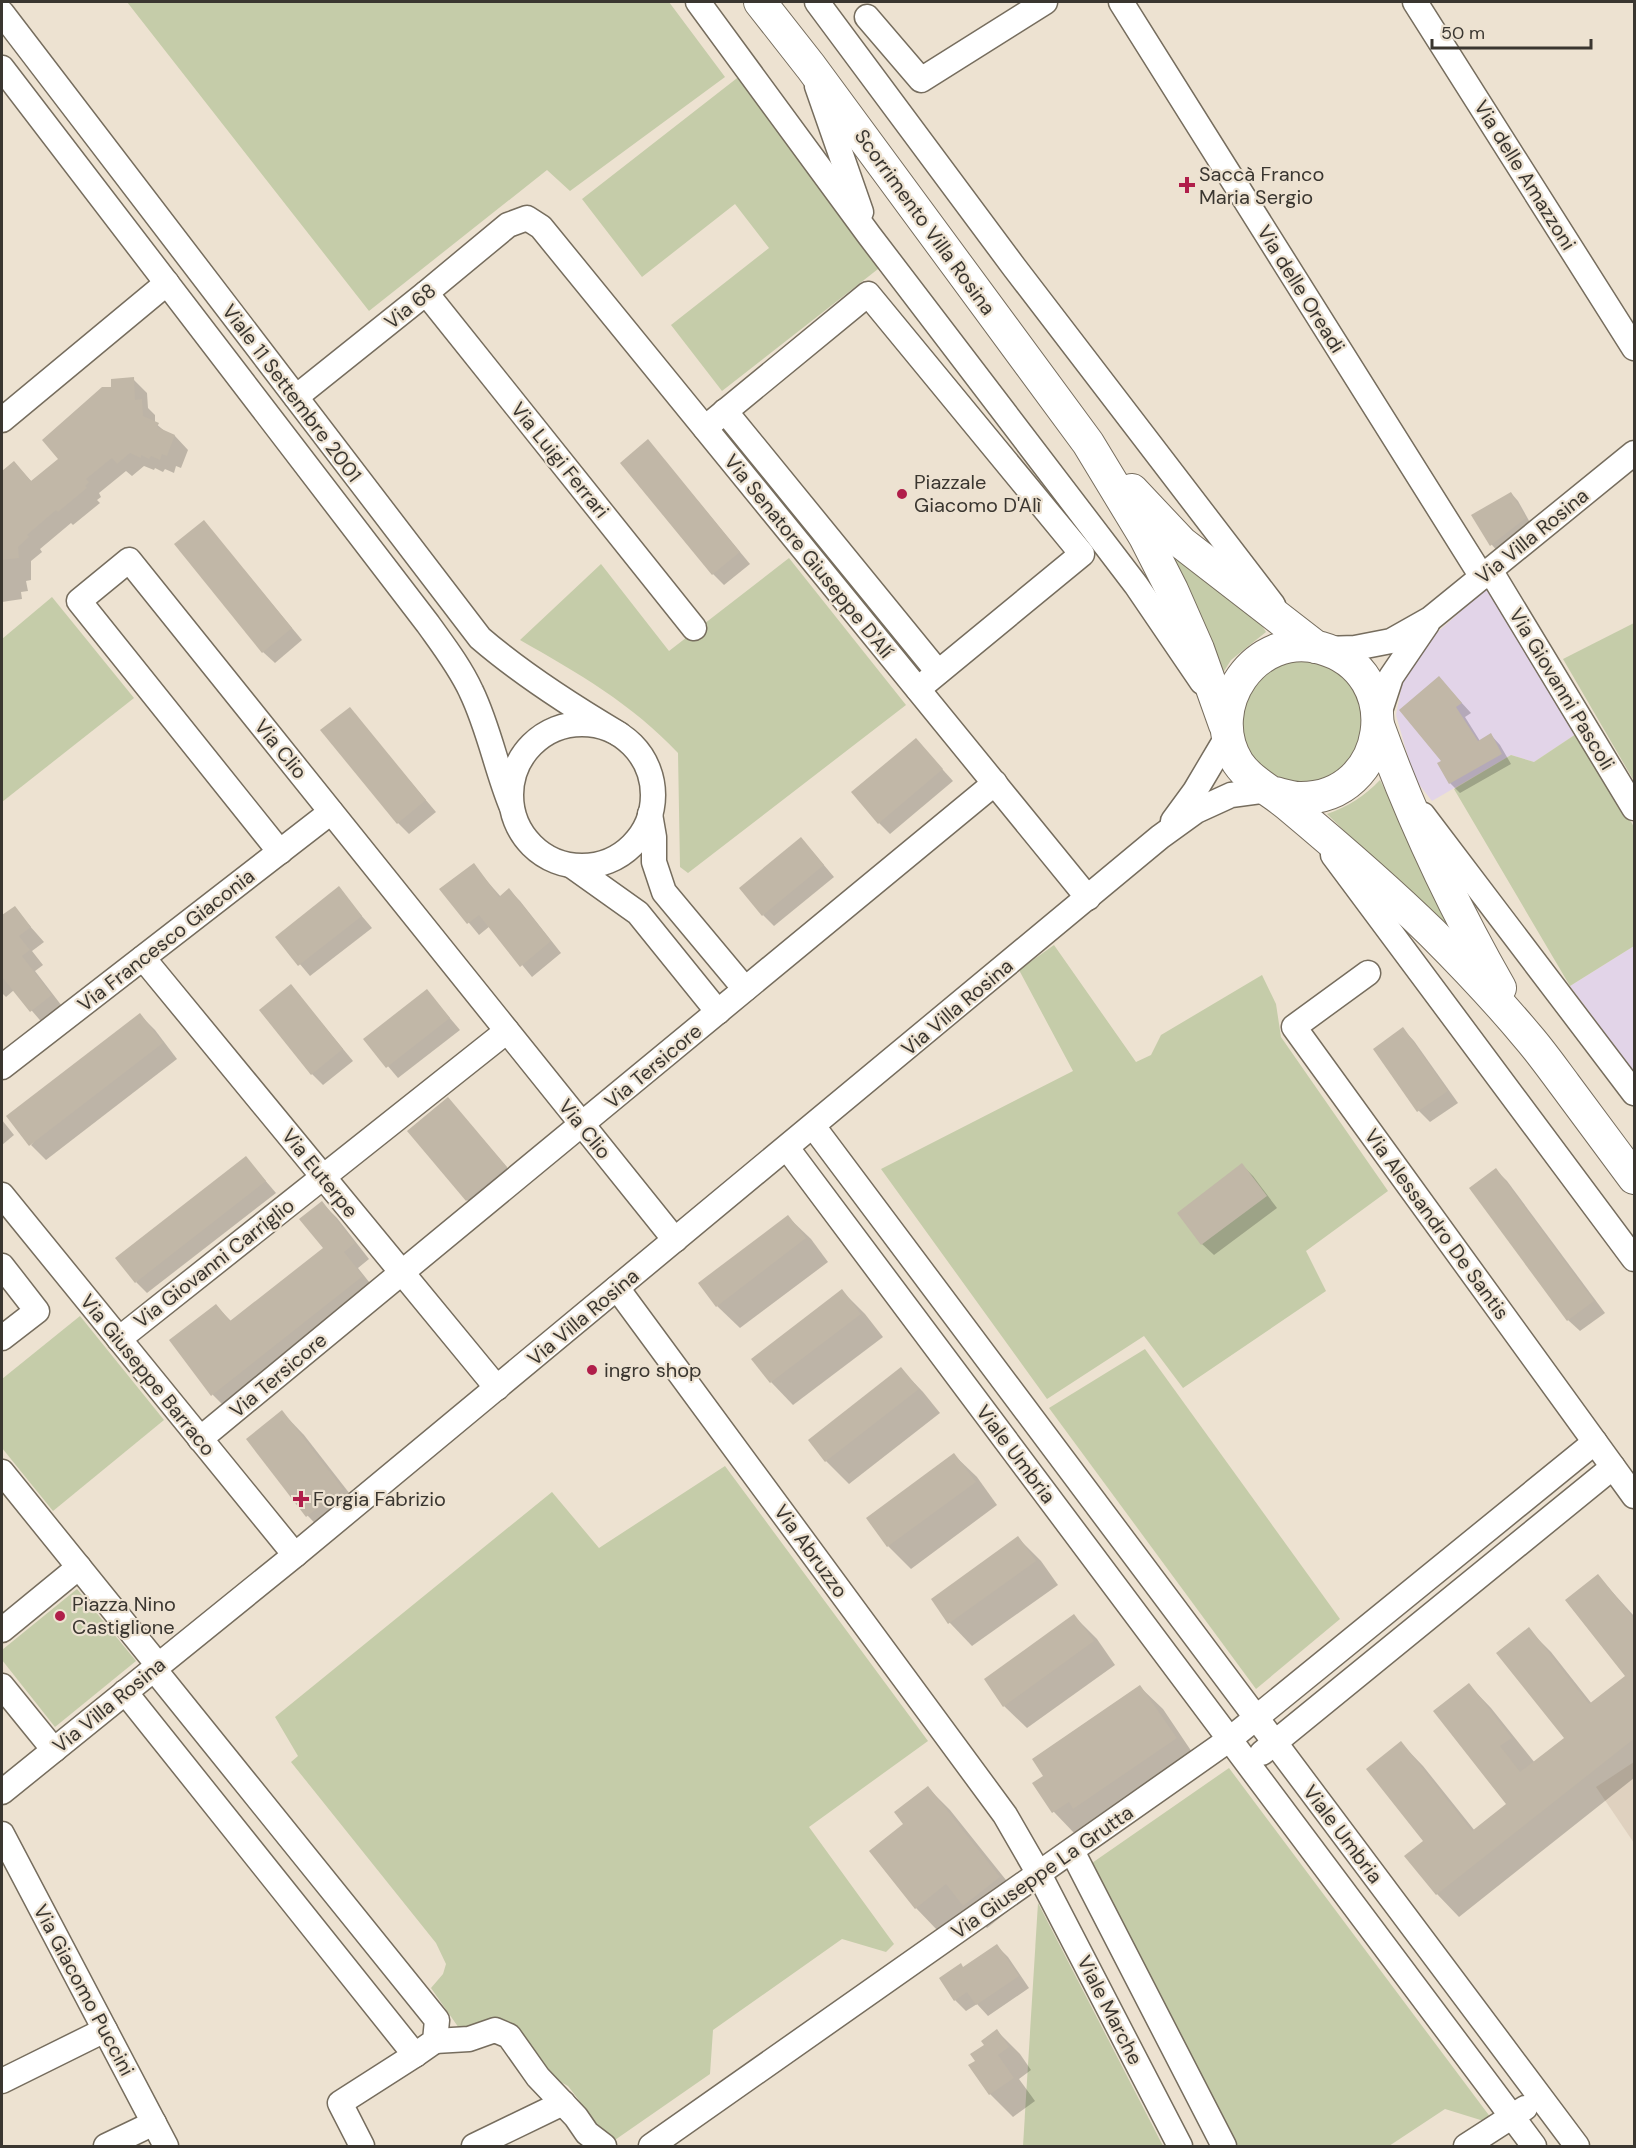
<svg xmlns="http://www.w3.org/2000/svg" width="1636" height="2148" font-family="'DM Sans',sans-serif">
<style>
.industrial{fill:#e2d4e8}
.education{fill:#dfd1bf}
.green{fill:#c5cca9}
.shadow{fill:#0003}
.building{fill:#c1b7a7}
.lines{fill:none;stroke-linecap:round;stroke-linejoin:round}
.minor-casing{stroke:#766d5e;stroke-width:27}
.major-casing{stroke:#766d5e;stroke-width:34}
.minor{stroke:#fff;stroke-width:24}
.major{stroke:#fff;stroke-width:32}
.poi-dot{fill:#b01e4a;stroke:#ede2d1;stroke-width:2}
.labels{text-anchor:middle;stroke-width:4.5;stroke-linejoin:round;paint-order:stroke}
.poi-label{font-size:20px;fill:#3a3630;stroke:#ede2d1;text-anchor:start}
.street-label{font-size:20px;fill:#3a3630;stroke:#ede2d1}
</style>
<rect width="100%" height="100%" fill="#ede2d1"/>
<g class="industrial">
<polygon points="1487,588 1579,732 1534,762 1511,755 1432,801 1414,778 1396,715 1403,679 1423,645"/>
<polygon points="1634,946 1634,1072 1570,986"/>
</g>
<polygon class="education" points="1634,1762 1634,1843 1596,1787"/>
<g class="green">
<polygon points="127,2 669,2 725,77 570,191 547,170 369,311"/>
<polygon points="741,75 887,262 722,391 671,325 769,248 735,204 642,277 582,199"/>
<polygon points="1168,545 1256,617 1266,632 1231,660 1221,676"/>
<path d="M789 558 906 705 688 873 680 867 678 753C632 704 578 673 520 640L601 564 669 651Z"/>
<polygon points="52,597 134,698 2,802 2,639"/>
<polygon points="1634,623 1634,781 1563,659"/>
<polygon points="1318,656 1357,684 1368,730 1344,772 1299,786 1275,780 1242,746 1240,698 1271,662"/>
<polygon points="1579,732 1634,827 1634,946 1570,986 1454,789 1511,755 1534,762"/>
<path d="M1380 780 1462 945 1327 814C1347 807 1365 796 1380 780Z"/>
<polygon points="1054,945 1136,1062 1151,1055 1161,1035 1262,975 1276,1004 1281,1037 1388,1191 1306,1251 1326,1291 1183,1388 1144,1336 1047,1399 881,1169 1073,1071 1019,970"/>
<polygon points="80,1316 164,1420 53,1511 2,1448 2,1379"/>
<polygon points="1145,1349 1340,1619 1256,1689 1049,1408"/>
<polygon points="725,1466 928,1741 809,1827 894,1944 886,1952 842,1939 713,2030 710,2074 612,2142 587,2115 578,2099 568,2086 542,2072 516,2035 461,2031 431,1988 443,1974 446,1964 436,1943 291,1762 298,1756 275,1717 552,1492 599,1548"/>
<polygon points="77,1589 136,1661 55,1727 2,1660 2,1650"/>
<polygon points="1229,1768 1491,2118 1487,2122 1445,2109 1389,2146 1238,2146 1092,1863"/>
<polygon points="1038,1903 1163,2146 1023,2146"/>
</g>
<g class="shadow">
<polygon points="133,379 147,393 148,408 155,415 155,423 167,433 175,436 188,450 181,468 176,466 174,473 165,469 163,472 155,468 154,470 144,466 132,476 126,471 99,493 101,497 97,500 100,503 73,525 71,523 40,549 42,552 31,561 31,580 26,581 28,591 21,592 22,599 2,602 2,473 14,463 32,482 60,459 113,388"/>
<polygon points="648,441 750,564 724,585 713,574"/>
<polygon points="1511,493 1518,501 1532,526 1499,553 1492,545 1473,516"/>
<polygon points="204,522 302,640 275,663 263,652"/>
<polygon points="1439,678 1471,713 1465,717 1480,741 1491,735 1500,745 1511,764 1460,793 1450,783 1443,762"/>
<polygon points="349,709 436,812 409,834 398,823"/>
<polygon points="916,740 953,781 890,834 879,823"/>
<polygon points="812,851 834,877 774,926 763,915"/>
<polygon points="473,865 501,897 509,890 520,901 561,953 532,977 490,926 479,935 441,889"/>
<polygon points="338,888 372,928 310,976 277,937"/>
<polygon points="14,908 44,942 32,951 43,965 35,971 65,1010 45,1026 14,990 6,997 2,993 2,918"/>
<polygon points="291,986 353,1061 323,1085 312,1074"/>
<polygon points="427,991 460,1030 398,1078 365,1039"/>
<polygon points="140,1015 155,1030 177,1059 46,1160 31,1145"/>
<polygon points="1403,1029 1414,1041 1458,1103 1430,1122 1419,1111 1375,1049"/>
<polygon points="448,1099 517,1179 478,1211 467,1200"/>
<polygon points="2,1120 14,1135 2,1145"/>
<polygon points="246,1158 276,1193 147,1293 136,1282"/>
<polygon points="1242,1165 1253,1176 1277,1208 1214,1255 1202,1244 1179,1213"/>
<polygon points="1496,1170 1507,1181 1605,1313 1580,1331 1568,1320"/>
<polygon points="322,1203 337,1218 369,1259 358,1268 377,1292 228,1410 213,1395 216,1306 232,1322 325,1249"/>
<polygon points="788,1217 811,1239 828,1262 740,1328 717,1306"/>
<polygon points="842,1291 865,1314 883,1337 793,1405 771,1382"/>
<polygon points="901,1369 923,1392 940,1413 849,1484 826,1461 810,1440"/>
<polygon points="282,1412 304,1435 364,1512 330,1539 308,1516 248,1439"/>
<polygon points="954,1455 977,1477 997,1505 911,1569 888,1546"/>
<polygon points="1018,1538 1041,1561 1058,1585 972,1646 950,1623 933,1599"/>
<polygon points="1598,1576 1634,1616 1634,1778 1459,1917 1437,1894 1401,1743 1423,1766 1475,1831 1508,1805 1469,1685 1491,1708 1535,1763 1566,1738 1528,1629 1551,1652 1592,1704 1627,1676"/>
<polygon points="1074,1616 1097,1639 1115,1665 1027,1728 1004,1706"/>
<polygon points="1140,1687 1163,1709 1198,1761 1076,1835 1054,1812 1034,1784 1045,1776"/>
<polygon points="928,1788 950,1810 1022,1900 987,1928 967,1908 938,1931 916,1908 906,1824"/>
<polygon points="997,1946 1008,1957 1029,1988 988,2016 977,2004 966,2011 955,2000 964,1969"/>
<polygon points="997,2031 1020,2054 1031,2070 1019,2079 1035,2101 1013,2117 990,2094 977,2061"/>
</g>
<g class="building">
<polygon points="134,377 135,400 142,399 143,416 159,423 157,427 175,435 167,456 162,454 160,460 151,456 149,459 141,455 141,458 130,453 117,464 112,458 86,479 89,482 85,486 87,488 58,512 56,510 27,535 29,537 18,547 19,558 2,560 2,471 14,461 31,481 58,459 42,440 102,387 111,387 111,379"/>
<polygon points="648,439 740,552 712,575 620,463"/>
<polygon points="1511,492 1526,518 1490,546 1471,515"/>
<polygon points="204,520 292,628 262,653 174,544"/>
<polygon points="1439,676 1462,703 1456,707 1478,741 1491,733 1502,754 1449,784 1437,763 1441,761 1399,710"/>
<polygon points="350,707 426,800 397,824 320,730"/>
<polygon points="916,738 943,769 878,824 851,792"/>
<polygon points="801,837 824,865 762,916 739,888"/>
<polygon points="474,863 499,897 509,888 551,941 520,967 479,915 467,924 439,889"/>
<polygon points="339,886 362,916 298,966 275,937"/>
<polygon points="15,906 31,927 19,936 30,950 22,956 52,995 30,1012 2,977 2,915"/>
<polygon points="291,984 343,1049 311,1075 259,1010"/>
<polygon points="427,989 450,1018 386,1068 363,1039"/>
<polygon points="140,1013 163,1043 29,1146 6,1116"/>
<polygon points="1403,1027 1448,1091 1417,1112 1373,1049"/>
<polygon points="448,1097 507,1167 466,1201 407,1131"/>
<polygon points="246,1156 266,1181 135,1283 115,1258"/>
<polygon points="1242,1163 1267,1196 1201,1245 1177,1213"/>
<polygon points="1496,1168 1594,1301 1567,1321 1469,1188"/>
<polygon points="322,1201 355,1243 344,1252 363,1276 211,1396 169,1340 216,1304 230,1321 323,1248 299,1219"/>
<polygon points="788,1215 806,1238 716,1307 698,1283"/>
<polygon points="842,1289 861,1314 770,1383 751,1359"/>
<polygon points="901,1367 919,1389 825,1462 808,1440"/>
<polygon points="282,1410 343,1489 306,1517 246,1439"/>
<polygon points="954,1453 976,1482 887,1547 866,1518"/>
<polygon points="1018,1536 1036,1561 948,1624 931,1599"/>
<polygon points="1598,1574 1635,1620 1635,1738 1436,1895 1404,1856 1423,1841 1366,1769 1401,1741 1472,1831 1506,1804 1433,1711 1469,1683 1512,1738 1500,1746 1520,1772 1564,1738 1496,1653 1529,1627 1589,1704 1625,1676 1565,1600"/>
<polygon points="1074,1614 1094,1641 1003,1707 984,1679"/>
<polygon points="1140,1685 1177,1738 1073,1809 1069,1802 1052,1813 1032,1783 1043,1776 1032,1759"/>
<polygon points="928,1786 1000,1877 963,1906 946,1884 915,1909 869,1851 903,1824 894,1812"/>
<polygon points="997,1944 1019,1976 976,2005 967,1992 954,2001 939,1978 961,1963 963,1967"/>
<polygon points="997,2029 1009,2047 998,2055 1014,2078 989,2095 968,2065 975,2061 970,2054 984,2045 981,2041"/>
</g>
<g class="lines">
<g class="minor-casing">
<g id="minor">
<polyline points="698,2 869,235 1136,585 1202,682"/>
<polyline points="817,2 1014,267 1273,605"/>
<polyline points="1121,2 1482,577"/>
<polyline points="1415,2 1634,348"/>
<path d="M2 13 480 638C523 675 570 705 619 734"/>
<polyline points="867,17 921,80 1045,2"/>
<path d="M2 68 428 624C443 645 460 667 471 691 489 728 496 768 511 805"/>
<polyline points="817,86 861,212"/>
<polyline points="426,293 694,628"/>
<polyline points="296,397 426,293 508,225 527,218 541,227 1088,898"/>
<polyline points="725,411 938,672"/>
<polyline points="2,420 167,283"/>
<polyline points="705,428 868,294 1082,554 918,689"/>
<polyline points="1490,570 1634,808"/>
<polyline points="1324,649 1355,648 1391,641 1430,619 1634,453"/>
<polyline points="1378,717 1391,677 1427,624"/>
<circle cx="582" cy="795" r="71"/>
<polyline points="650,814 654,837 654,862 664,892 745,989"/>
<polyline points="1423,815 1634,1093"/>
<polyline points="1173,821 1195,791 1227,737"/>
<polyline points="280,852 79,601 129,560 675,1240"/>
<polyline points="1333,855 1634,1259"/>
<polyline points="572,866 638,913 718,1012"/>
<polyline points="143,958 497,1388"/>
<polyline points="1368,973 1294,1027 1634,1496"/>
<polyline points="2,1067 331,812"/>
<polyline points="813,1126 1577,2146"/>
<polyline points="787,1148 1534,2146"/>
<polyline points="2,1195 295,1555"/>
<polyline points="2,1266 37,1311 2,1338"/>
<polyline points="617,1288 1005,1815 1039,1874 1180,2146"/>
<polyline points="119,1339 507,1031"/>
<polyline points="200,1439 995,783"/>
<polyline points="2,1472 158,1665"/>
<polyline points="2,1630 79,1567"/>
<polyline points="154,1669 437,2020 435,2041 415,2055"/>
<polyline points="2,1686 54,1750"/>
<polyline points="125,1692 415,2055 340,2103 362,2146"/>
<polyline points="1262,1753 1613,1467"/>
<polyline points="2,1792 295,1555 1160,837 1196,811 1231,795 1268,790"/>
<polyline points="2,1834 166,2146"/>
<polyline points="1072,1851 1224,2146"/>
<polyline points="435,2041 469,2039 495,2030 509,2036 538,2077 576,2117 587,2133 604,2146"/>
<polyline points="2,2081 105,2030"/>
<polyline points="106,2146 154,2123"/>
<polyline points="474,2146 563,2103"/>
<polyline points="651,2146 1230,1739 1595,1442"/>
<polyline points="1466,2146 1525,2108"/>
</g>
</g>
<g class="major-casing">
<g id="major">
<polyline points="760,2 811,67 1088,443 1145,537 1172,590 1198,649 1225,725"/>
<polyline points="1132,490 1182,543 1316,647"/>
<path d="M1378 725C1411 816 1452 904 1500 988"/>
<path d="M1275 793C1283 795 1292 798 1300 798 1389 799 1408 672 1321 648 1255 630 1203 707 1238 763 1251 782 1272 791 1288 805 1337 846 1386 888 1432 933 1465 966 1498 1001 1528 1037 1541 1052 1553 1069 1565 1085 1588 1116 1611 1147 1634 1178"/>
</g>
</g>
<use href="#minor" class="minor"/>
<use href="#major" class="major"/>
</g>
<g class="poi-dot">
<path d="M1184 176h6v6h6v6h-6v6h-6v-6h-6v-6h6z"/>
<circle cx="902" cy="494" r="6"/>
<circle cx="592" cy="1370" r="6"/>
<path d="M298 1490h6v6h6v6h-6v6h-6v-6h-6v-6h6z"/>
<circle cx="60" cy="1616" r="6"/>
</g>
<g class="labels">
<g class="poi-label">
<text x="1199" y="181">Saccà Franco<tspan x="1199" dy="23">Maria Sergio</tspan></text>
<text x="914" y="489">Piazzale<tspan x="914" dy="23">Giacomo D'Alì</tspan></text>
<text x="604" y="1377">ingro shop</text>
<text x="313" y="1506">Forgia Fabrizio</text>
<text x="72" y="1611">Piazza Nino<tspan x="72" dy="23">Castiglione</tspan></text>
</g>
<g class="street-label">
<text transform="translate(1525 175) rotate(58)" y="7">Via delle Amazzoni</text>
<text transform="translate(925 222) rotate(54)" y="7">Scorrimento Villa Rosina</text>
<text transform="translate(1301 289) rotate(58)" y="7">Via delle Oreadi</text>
<text transform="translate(410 306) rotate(-39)" y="7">Via 68</text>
<text transform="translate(292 393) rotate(53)" y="7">Viale 11 Settembre 2001</text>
<text transform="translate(560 460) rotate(51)" y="7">Via Luigi Ferrari</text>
<text transform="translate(1532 536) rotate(-39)" y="7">Via Villa Rosina</text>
<text transform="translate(809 556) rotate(51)" y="7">Via Senatore Giuseppe D'Alí</text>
<text transform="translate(1562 689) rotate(59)" y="7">Via Giovanni Pascoli</text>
<text transform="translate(281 749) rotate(51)" y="7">Via Clio</text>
<text transform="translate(166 940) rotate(-38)" y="7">Via Francesco Giaconia</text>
<text transform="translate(957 1007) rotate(-40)" y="7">Via Villa Rosina</text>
<text transform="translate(653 1066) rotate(-40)" y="7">Via Tersicore</text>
<text transform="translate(585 1129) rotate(51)" y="7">Via Clio</text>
<text transform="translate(320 1173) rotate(51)" y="7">Via Euterpe</text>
<text transform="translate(1437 1224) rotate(54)" y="7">Via Alessandro De Santis</text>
<text transform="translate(214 1263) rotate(-38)" y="7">Via Giovanni Carriglio</text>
<text transform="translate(583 1317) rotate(-40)" y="7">Via Villa Rosina</text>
<text transform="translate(148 1375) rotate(51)" y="7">Via Giuseppe Barraco</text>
<text transform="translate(278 1375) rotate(-40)" y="7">Via Tersicore</text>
<text transform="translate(1016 1454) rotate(53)" y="7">Viale Umbria</text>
<text transform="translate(811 1551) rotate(54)" y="7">Via Abruzzo</text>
<text transform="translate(109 1705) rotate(-39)" y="7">Via Villa Rosina</text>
<text transform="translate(1343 1834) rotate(53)" y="7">Viale Umbria</text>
<text transform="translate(1042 1872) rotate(-35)" y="7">Via Giuseppe La Grutta</text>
<text transform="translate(84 1990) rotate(62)" y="7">Via Giacomo Puccini</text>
<text transform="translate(1110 2010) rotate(63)" y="7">Viale Marche</text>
</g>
</g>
<rect width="1636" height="2148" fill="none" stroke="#3a3630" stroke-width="6"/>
<path d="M1432 39v9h159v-9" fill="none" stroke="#3a3630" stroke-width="3"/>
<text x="1441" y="39" font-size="18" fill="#3a3630" stroke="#ede2d1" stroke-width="4.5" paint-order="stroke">50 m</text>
</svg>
